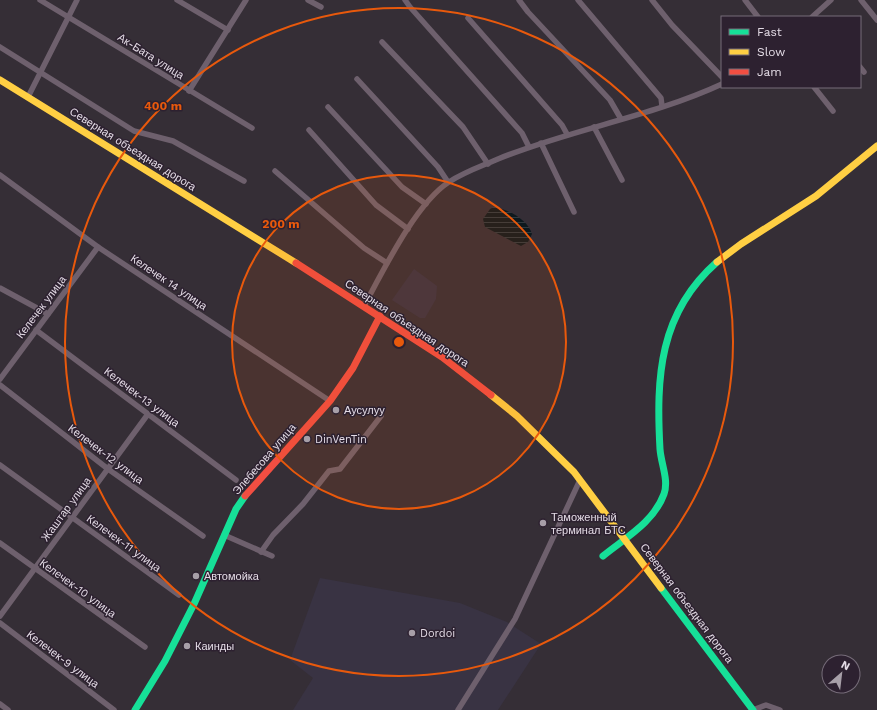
<svg xmlns="http://www.w3.org/2000/svg" width="877" height="710" font-family="'Work Sans',sans-serif">
<style>
.commercial{fill:#393343}
.water{fill:url(#water-rules)}
.lines{fill:none;stroke-linecap:round;stroke-linejoin:round}
.street{stroke:#6e606d;stroke-width:5.5}
.fast{stroke:#16e098;stroke-width:7}
.slow{stroke:#ffcf43;stroke-width:7}
.jam{stroke:#f24e42;stroke-width:7}
.ring{fill:none;stroke:#e8590c;stroke-width:2}
.poi-dot{fill:#a79fa8;stroke:#2d2130;stroke-width:1.5}
.labels{text-anchor:middle;stroke-width:3;stroke-linejoin:round;paint-order:stroke}
.street-label{font-size:11px;fill:#e4dce6;stroke:#2d2130}
.poi-label{font-size:11px;fill:#e4dce6;stroke:#2d2130;text-anchor:start}
.centre{fill:#e8590c;stroke:#2d2130;stroke-width:2}
.ring-label{font-size:12px;text-anchor:middle;font-weight:bold;fill:#e8590c;stroke:#2d2130;stroke-width:3;stroke-linejoin:round;paint-order:stroke}
</style>
<defs>
<pattern id="water-rules" width="6" height="5" patternUnits="userSpaceOnUse"><rect width="6" height="5" fill="#0d191e"/><path d="M0 2.5h6" fill="none" stroke="#303a3f"/></pattern>
</defs>
<rect width="100%" height="100%" fill="#352e36"/>
<g class="commercial">
<polygon points="414,269 437,286 436,299 425,318 420,318 392,300"/>
<polygon points="320,578 460,603 507,622 541,644 498,710 293,710 313,678 290,660"/>
</g>
<path class="water" d="M494 207C509 210 527 219 532 234L528 242 521 246 485 227 483 219 490 209Z"/>
<g class="lines">
<g class="street">
<polyline points="40,0 252,128"/>
<polyline points="177,0 228,30"/>
<polyline points="308,0 321,7"/>
<polyline points="405,0 410,7 522,133 529,147"/>
<polyline points="519,0 528,12 610,100 621,119"/>
<polyline points="578,0 661,98 662,106"/>
<polyline points="652,0 672,25 722,77"/>
<polyline points="745,0 758,17"/>
<polyline points="861,0 877,20"/>
<polyline points="812,17 831,0"/>
<polyline points="468,18 562,125 567,134"/>
<polyline points="382,42 463,127 488,164"/>
<polyline points="0,47 134,131 173,141 244,181"/>
<polyline points="860,67 864,72"/>
<polyline points="357,79 438,167 448,182"/>
<polyline points="814,87 833,111"/>
<polyline points="189,91 246,0"/>
<polyline points="28,97 77,0"/>
<polyline points="328,107 402,187 426,204"/>
<polyline points="594,127 622,180"/>
<polyline points="309,130 376,205 408,229"/>
<polyline points="541,143 574,212"/>
<polyline points="275,171 364,248 387,263"/>
<polyline points="0,175 98,247 330,401"/>
<polyline points="0,288 48,314"/>
<path d="M364 306C383 271 416 203 449 182 464 172 482 166 498 159 571 129 651 117 722 84"/>
<polyline points="36,330 236,480"/>
<polyline points="0,379 98,247"/>
<polyline points="0,385 108,469 203,536"/>
<polyline points="0,465 179,595"/>
<polyline points="224,535 272,556"/>
<polyline points="0,543 145,647"/>
<polyline points="261,552 273,535 303,504 329,471 340,469 381,416"/>
<polyline points="0,616 148,414"/>
<polyline points="0,623 114,710"/>
<polyline points="0,704 8,710"/>
<polyline points="458,710 515,619 580,480"/>
<polyline points="753,710 766,705 780,710"/>
</g>
<g class="fast">
<path d="M603 556C625 538 654 522 664 494 669 480 661 464 660 449 656 377 659 313 717 262"/>
<polyline points="661,588 753,710"/>
<polyline points="135,710 165,661 194,604 236,509 245,496"/>
</g>
<g class="slow">
<polyline points="0,80 296,263"/>
<polyline points="717,262 741,244 816,196 877,146"/>
<polyline points="491,395 517,416 574,472 661,588"/>
</g>
<g class="jam">
<polyline points="296,263 442,357 491,395"/>
<polyline points="245,496 330,401 353,368 380,316"/>
</g>
</g>
<circle cx="399" cy="342" r="167" fill="#e8590c" fill-opacity=".12"/>
<g class="ring">
<circle cx="399" cy="342" r="167"/>
<circle cx="399" cy="342" r="334"/>
</g>
<g class="poi-dot">
<circle cx="336" cy="410" r="4"/>
<circle cx="307" cy="439" r="4"/>
<circle cx="543" cy="523" r="4"/>
<circle cx="196" cy="576" r="4"/>
<circle cx="412" cy="633" r="4"/>
<circle cx="187" cy="646" r="4"/>
</g>
<g class="labels">
<g class="street-label">
<text transform="translate(151 56) rotate(32)" y="4">Ак-Бата улица</text>
<text transform="translate(133 149) rotate(32)" y="4">Северная объездная дорога</text>
<text transform="translate(169 282) rotate(34)" y="4">Келечек 14 улица</text>
<text transform="translate(41 307) rotate(-53)" y="4">Келечек улица</text>
<text transform="translate(407 323) rotate(34)" y="4">Северная объездная дорога</text>
<text transform="translate(142 397) rotate(37)" y="4">Келечек-13 улица</text>
<text transform="translate(106 454) rotate(37)" y="4">Келечек-12 улица</text>
<text transform="translate(264 459) rotate(-49)" y="4">Элебесова улица</text>
<text transform="translate(66 509) rotate(-54)" y="4">Жаштар улица</text>
<text transform="translate(124 543) rotate(36)" y="4">Келечек-11 улица</text>
<text transform="translate(78 588) rotate(36)" y="4">Келечек-10 улица</text>
<text transform="translate(687 603) rotate(53)" y="4">Северная объездная дорога</text>
<text transform="translate(63 659) rotate(37)" y="4">Келечек-9 улица</text>
</g>
<g class="poi-label">
<text x="344" y="414">Аусулуу</text>
<text x="315" y="443">DinVenTin</text>
<text x="551" y="521">Таможенный<tspan x="551" dy="13">терминал БТС</tspan></text>
<text x="204" y="580">Автомойка</text>
<text x="420" y="637">Dordoi</text>
<text x="195" y="650">Каинды</text>
</g>
</g>
<circle cx="399" cy="342" r="6" class="centre"/>
<g class="ring-label">
<text x="163" y="110">400 m</text>
<text x="281" y="228">200 m</text>
</g>
<rect x="721" y="16" width="140" height="72" fill="#2d2130" stroke="#766c79"/>
<rect x="729" y="29" width="20" height="6" fill="#16e098" stroke="#766c79"/>
<text x="757" y="36" font-size="12" fill="#e4dce6">Fast</text>
<rect x="729" y="49" width="20" height="6" fill="#ffcf43" stroke="#766c79"/>
<text x="757" y="56" font-size="12" fill="#e4dce6">Slow</text>
<rect x="729" y="69" width="20" height="6" fill="#f24e42" stroke="#766c79"/>
<text x="757" y="76" font-size="12" fill="#e4dce6">Jam</text>
<g transform="translate(841 674) rotate(28)"><circle r="19" fill="#2d2130" stroke="#766c79"/>
<path d="M0-3L7 15L0 10L-7 15Z" fill="#a79fa8"/>
<text y="-6" font-size="11" font-weight="bold" text-anchor="middle" fill="#e4dce6">N</text>
</g>
</svg>
